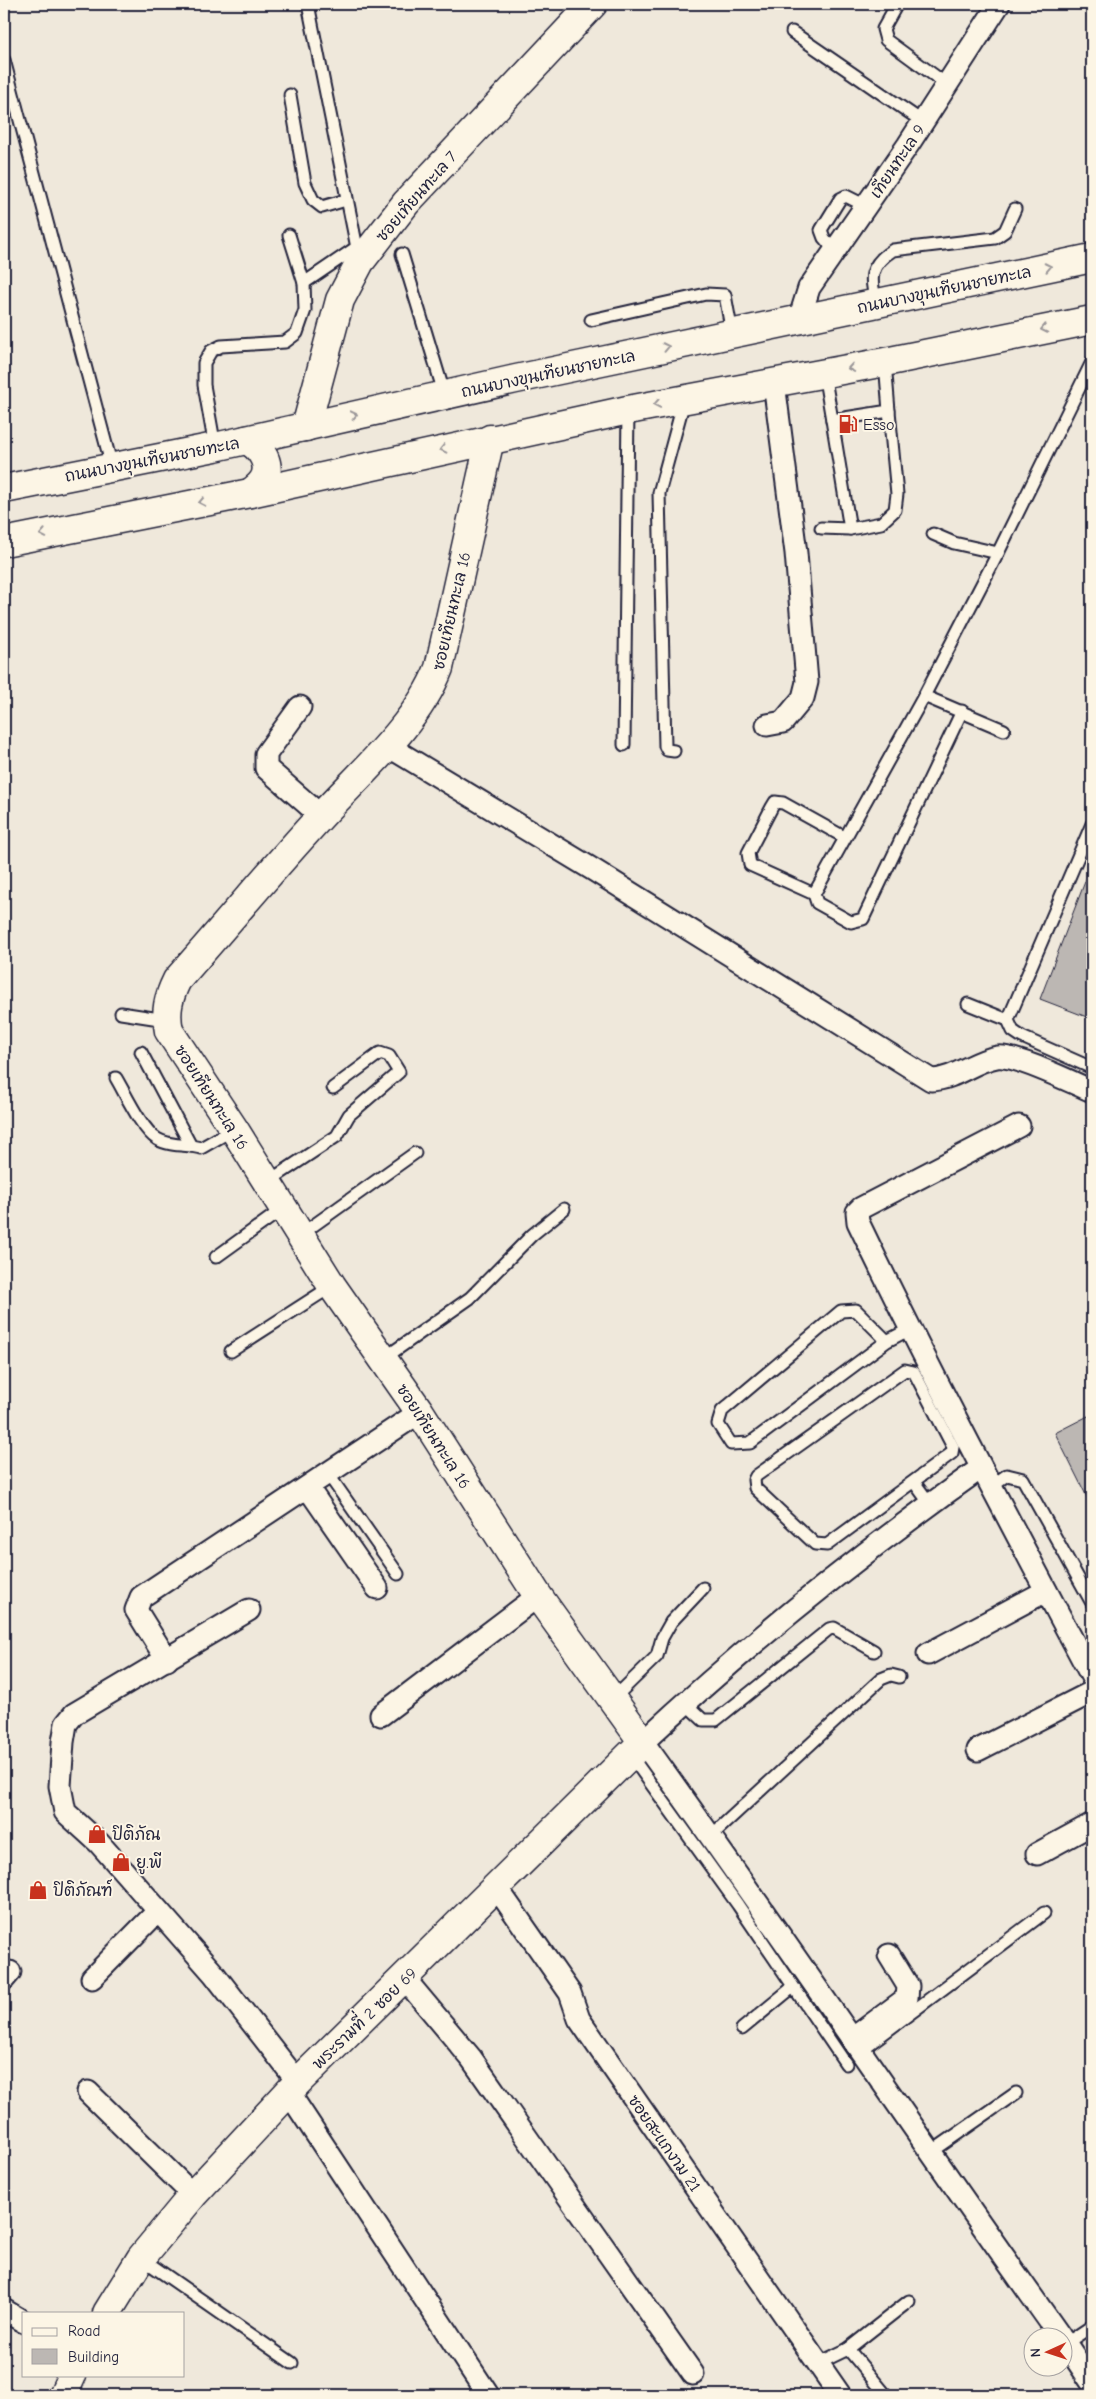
<svg xmlns="http://www.w3.org/2000/svg" width="1096" height="2399" font-family="'Comic Neue','Playpen Sans Thai',sans-serif">
<style>
.building{fill:#bcb7b3;stroke:#22223b}
.lines{fill:none;stroke-linecap:round;stroke-linejoin:round}
.lane-casing{stroke:#22223b;stroke-width:15}
.street-casing{stroke:#22223b;stroke-width:25}
.secondary-casing{stroke:#22223b;stroke-width:31}
.lane{stroke:#fcf5e5;stroke-width:11}
.street{stroke:#fcf5e5;stroke-width:21}
.secondary{stroke:#fcf5e5;stroke-width:28}
.oneway{stroke:#9a9698}
.labels{text-anchor:middle;stroke-width:4;stroke-linejoin:round;paint-order:stroke}
.street-label{font-size:16px;fill:#22223b;stroke:#fcf5e5}
.poi-label{font-size:16px;fill:#22223b;stroke:#fcf5e5;text-anchor:start}
</style>
<rect width="100%" height="100%" fill="#efe8db"/>
<filter id="ink" filterUnits="userSpaceOnUse"><feTurbulence type="fractalNoise" baseFrequency=".02" numOctaves="2"/><feDisplacementMap in="SourceGraphic" scale="10" xChannelSelector="R" yChannelSelector="G"/><feConvolveMatrix kernelMatrix="1 2 1 2 8 2 1 2 1" color-interpolation-filters="sRGB"/></filter>
<g filter="url(#ink)">
<g class="building">
<polygon points="1091,866 1092,866 1092,1019 1040,999"/>
<polygon points="1092,1414 1092,1507 1055,1433"/>
</g>
<g class="lines">
<g class="lane-casing">
<g id="lane">
<polyline points="308,4 359,258"/>
<polyline points="897,4 883,29 886,40 946,84"/>
<polyline points="792,32 923,122"/>
<polyline points="4,60 112,467"/>
<polyline points="290,95 305,183 313,200 322,207 346,200"/>
<polyline points="835,251 824,238 821,230 840,199 846,196 866,206"/>
<polyline points="402,254 445,396"/>
<polyline points="304,283 357,247"/>
<path d="M877 304C869 279 869 265 893 250L995 238 1005 231 1015 209"/>
<polyline points="591,320 706,294 725,295 732,333"/>
<polyline points="824,373 832,420 889,411 885,362"/>
<polyline points="832,420 850,529"/>
<polyline points="215,447 204,385 204,363 211,351 221,346 285,342 297,333 305,310 304,283 289,235"/>
<polyline points="821,528 850,529 881,523 895,510 897,494 889,411"/>
<polyline points="933,534 954,543 998,553"/>
<polyline points="924,696 1004,730"/>
<polyline points="962,711 863,919 851,922 817,903 814,894 924,696 998,553 1092,362"/>
<polyline points="624,745 628,410"/>
<polyline points="674,751 667,750 665,746 659,493 684,401"/>
<polyline points="1092,824 1008,1020 1013,1031 1022,1037 1092,1068"/>
<polyline points="814,894 750,865 748,853 772,807 775,802 783,803 844,837"/>
<polyline points="968,1004 1008,1020"/>
<polyline points="121,1013 166,1020"/>
<polyline points="141,1052 191,1146 201,1148 234,1129"/>
<path d="M116 1078C125 1093 142 1130 157 1139 167 1145 180 1145 191 1146"/>
<polyline points="266,1183 337,1136 349,1115 399,1072 389,1056 380,1053 333,1088"/>
<polyline points="300,1235 415,1153"/>
<polyline points="216,1257 284,1208"/>
<polyline points="887,1341 856,1310 841,1311 722,1411 718,1424 731,1444 750,1443 887,1341 910,1329"/>
<polyline points="231,1351 332,1286"/>
<polyline points="383,1359 470,1298 532,1235 564,1209"/>
<polygon points="905,1370 914,1372 953,1447 952,1453 827,1545 815,1544 755,1488 754,1480 756,1476"/>
<polyline points="328,1474 398,1574"/>
<polyline points="914,1482 930,1504"/>
<polyline points="991,1486 1007,1475 1023,1479 1092,1603"/>
<polyline points="612,1700 657,1656 662,1638 671,1622 703,1588"/>
<polyline points="685,1703 703,1720 716,1720 829,1629 834,1628 874,1651"/>
<polyline points="631,1756 738,1905 846,2064"/>
<polyline points="711,1836 881,1679 891,1675 899,1677"/>
<polyline points="742,2029 793,1987"/>
<polyline points="860,2051 1044,1913"/>
<polyline points="930,2153 1016,2093"/>
<polyline points="141,2258 292,2363"/>
<polyline points="1065,2344 1092,2326"/>
<polyline points="848,2349 909,2301"/>
<polyline points="817,2364 848,2349 886,2395"/>
</g>
</g>
<g class="street-casing">
<g id="street">
<polyline points="799,320 809,288 908,145 999,4"/>
<polyline points="300,707 266,754 266,768 321,816"/>
<polyline points="767,725 783,722 803,698 807,682 796,553 774,383"/>
<path d="M388 746 592 869 931 1080C956 1079 973 1061 997 1057 1015 1054 1073 1083 1092 1091"/>
<path d="M1019 1126 861 1208 857 1212 858 1222C932 1376 1012 1526 1092 1677"/>
<path d="M981 1468C862 1552 749 1643 643 1742 785 1938 920 2140 1060 2336"/>
<polyline points="308,1488 377,1588"/>
<polyline points="249,1610 74,1714 66,1724 63,1742 60,1786 65,1812 99,1843 214,1974 298,2082"/>
<polyline points="928,1654 1046,1591"/>
<polyline points="167,1660 136,1610 141,1597 420,1412"/>
<polyline points="381,1715 538,1596"/>
<polyline points="978,1750 1092,1692"/>
<polyline points="1037,1854 1092,1824"/>
<polyline points="497,1888 570,1993 579,2019 840,2395"/>
<polyline points="92,1978 158,1911"/>
<polyline points="404,1978 471,2058 693,2374"/>
<polyline points="4,1979 10,1972"/>
<polyline points="852,2039 907,1998 908,1986 889,1955"/>
<polyline points="88,2092 193,2195"/>
<polyline points="289,2093 488,2395"/>
<polyline points="4,2310 24,2322"/>
<polyline points="1064,2341 1092,2383"/>
</g>
</g>
<g class="secondary-casing">
<g id="secondary">
<polyline points="306,427 340,300 360,262 406,203 593,4"/>
<path d="M246 440C261 446 274 467 262 482 259 486 254 490 250 493"/>
<polyline points="4,489 215,447 516,379 1092,258"/>
<polyline points="4,542 250,493 628,410 885,362 1092,320"/>
<path d="M107 2313 141 2258 193 2195 298 2082 643 1742 538 1596 420 1412 332 1286 234 1129 169 1031C165 1012 168 998 177 980 225 926 272 869 322 815 361 773 418 723 439 668L490 439"/>
<polyline points="63,2395 72,2375"/>
</g>
</g>
<use href="#lane" class="lane"/>
<use href="#street" class="street"/>
<use href="#secondary" class="secondary"/>
</g>
<defs><path id="oneway-chevron" d="M-2-3.5L2.5 0L-2 3.5" fill="none" stroke-width="1.6" stroke-linecap="round" stroke-linejoin="round" transform="scale(1.25)"/></defs>
<g class="oneway">
<use href="#oneway-chevron" transform="translate(1048 267) rotate(-12)"/>
<use href="#oneway-chevron" transform="translate(1044 329) rotate(168)"/>
<use href="#oneway-chevron" transform="translate(666 347) rotate(-12)"/>
<use href="#oneway-chevron" transform="translate(851 368) rotate(170)"/>
<use href="#oneway-chevron" transform="translate(657 404) rotate(169)"/>
<use href="#oneway-chevron" transform="translate(354 415) rotate(-13)"/>
<use href="#oneway-chevron" transform="translate(443 449) rotate(167)"/>
<use href="#oneway-chevron" transform="translate(202 502) rotate(169)"/>
<use href="#oneway-chevron" transform="translate(43 534) rotate(169)"/>
</g>
</g>
<defs>
<g id="fuel-bare" transform="scale(1.5)"><path d="M-5.5-6h7V0h2V4h1.3V-2.5L3-4.5l.8-.8L6-3V5H2.5V1h-1V6h-7ZM-4.2-4.7v3.2H.2V-4.7Z" fill="#c8321e" stroke="#fcf5e5" stroke-width="2.5" paint-order="stroke"/></g>
<g id="shop-bare" transform="scale(1.5)"><path d="M-5-2.5h2.3a2.7 3.5 0 0 1 5.4 0H5L5.5 6h-11ZM-1.5-2.5h3a1.5 2.3 0 0 0-3 0Z" fill="#c8321e" stroke="#fcf5e5" stroke-width="2.5" paint-order="stroke"/></g>
</defs>
<g fill-rule="evenodd">
<use href="#fuel-bare" x="848" y="424"/>
<use href="#shop-bare" x="97" y="1834"/>
<use href="#shop-bare" x="121" y="1862"/>
<use href="#shop-bare" x="38" y="1890"/>
</g>
<g class="labels">
<g class="street-label">
<text transform="translate(897 161) rotate(-56)" y="6">เทียนทะเล 9</text>
<text transform="translate(416 196) rotate(-49)" y="6">ซอยเทียนทะเล 7</text>
<text transform="translate(944 289) rotate(-12)" y="6">ถนนบางขุนเทียนชายทะเล</text>
<text transform="translate(548 373) rotate(-12)" y="6">ถนนบางขุนเทียนชายทะเล</text>
<text transform="translate(152 459) rotate(-11)" y="6">ถนนบางขุนเทียนชายทะเล</text>
<text transform="translate(451 611) rotate(-77)" y="6">ซอยเทียนทะเล 16</text>
<text transform="translate(212 1097) rotate(57)" y="6">ซอยเทียนทะเล 16</text>
<text transform="translate(434 1436) rotate(57)" y="6">ซอยเทียนทะเล 16</text>
<text transform="translate(364 2018) rotate(-44)" y="6">พระรามที่ 2 ซอย 69</text>
<text transform="translate(665 2143) rotate(55)" y="6">ซอยสะแกงาม 21</text>
</g>
<g class="poi-label">
<text x="863" y="430">Esso</text>
<text x="112" y="1840">ปิติภัณ</text>
<text x="136" y="1868">ยู.พี</text>
<text x="53" y="1896">ปิติภัณฑ์</text>
</g>
</g>
<rect width="1096" height="2399" fill="none" stroke="#fcf5e5" stroke-width="20"/>
<rect x="10" y="10" width="1076" height="2379" fill="none" stroke="#22223b" stroke-width="2" filter="url(#ink)"/>
<rect x="22" y="2312" width="162" height="65" fill="#fcf5e5" stroke="#a5a1a1"/>
<rect x="32" y="2328" width="25" height="8" fill="#fcf5e5" stroke="#a5a1a1"/>
<text x="68" y="2336" font-size="15" fill="#22223b">Road</text>
<rect x="32" y="2349" width="25" height="15" fill="#bcb7b3" stroke="#a5a1a1"/>
<text x="68" y="2362" font-size="15" fill="#22223b">Building</text>
<g transform="translate(1048 2352) rotate(267)"><circle r="24" fill="#fcf5e5" stroke="#a5a1a1"/>
<path d="M0-4L9 19L0 12L-9 19Z" fill="#c8321e"/>
<text y="-8" font-size="14" font-weight="bold" text-anchor="middle" fill="#22223b">N</text>
</g>
</svg>
